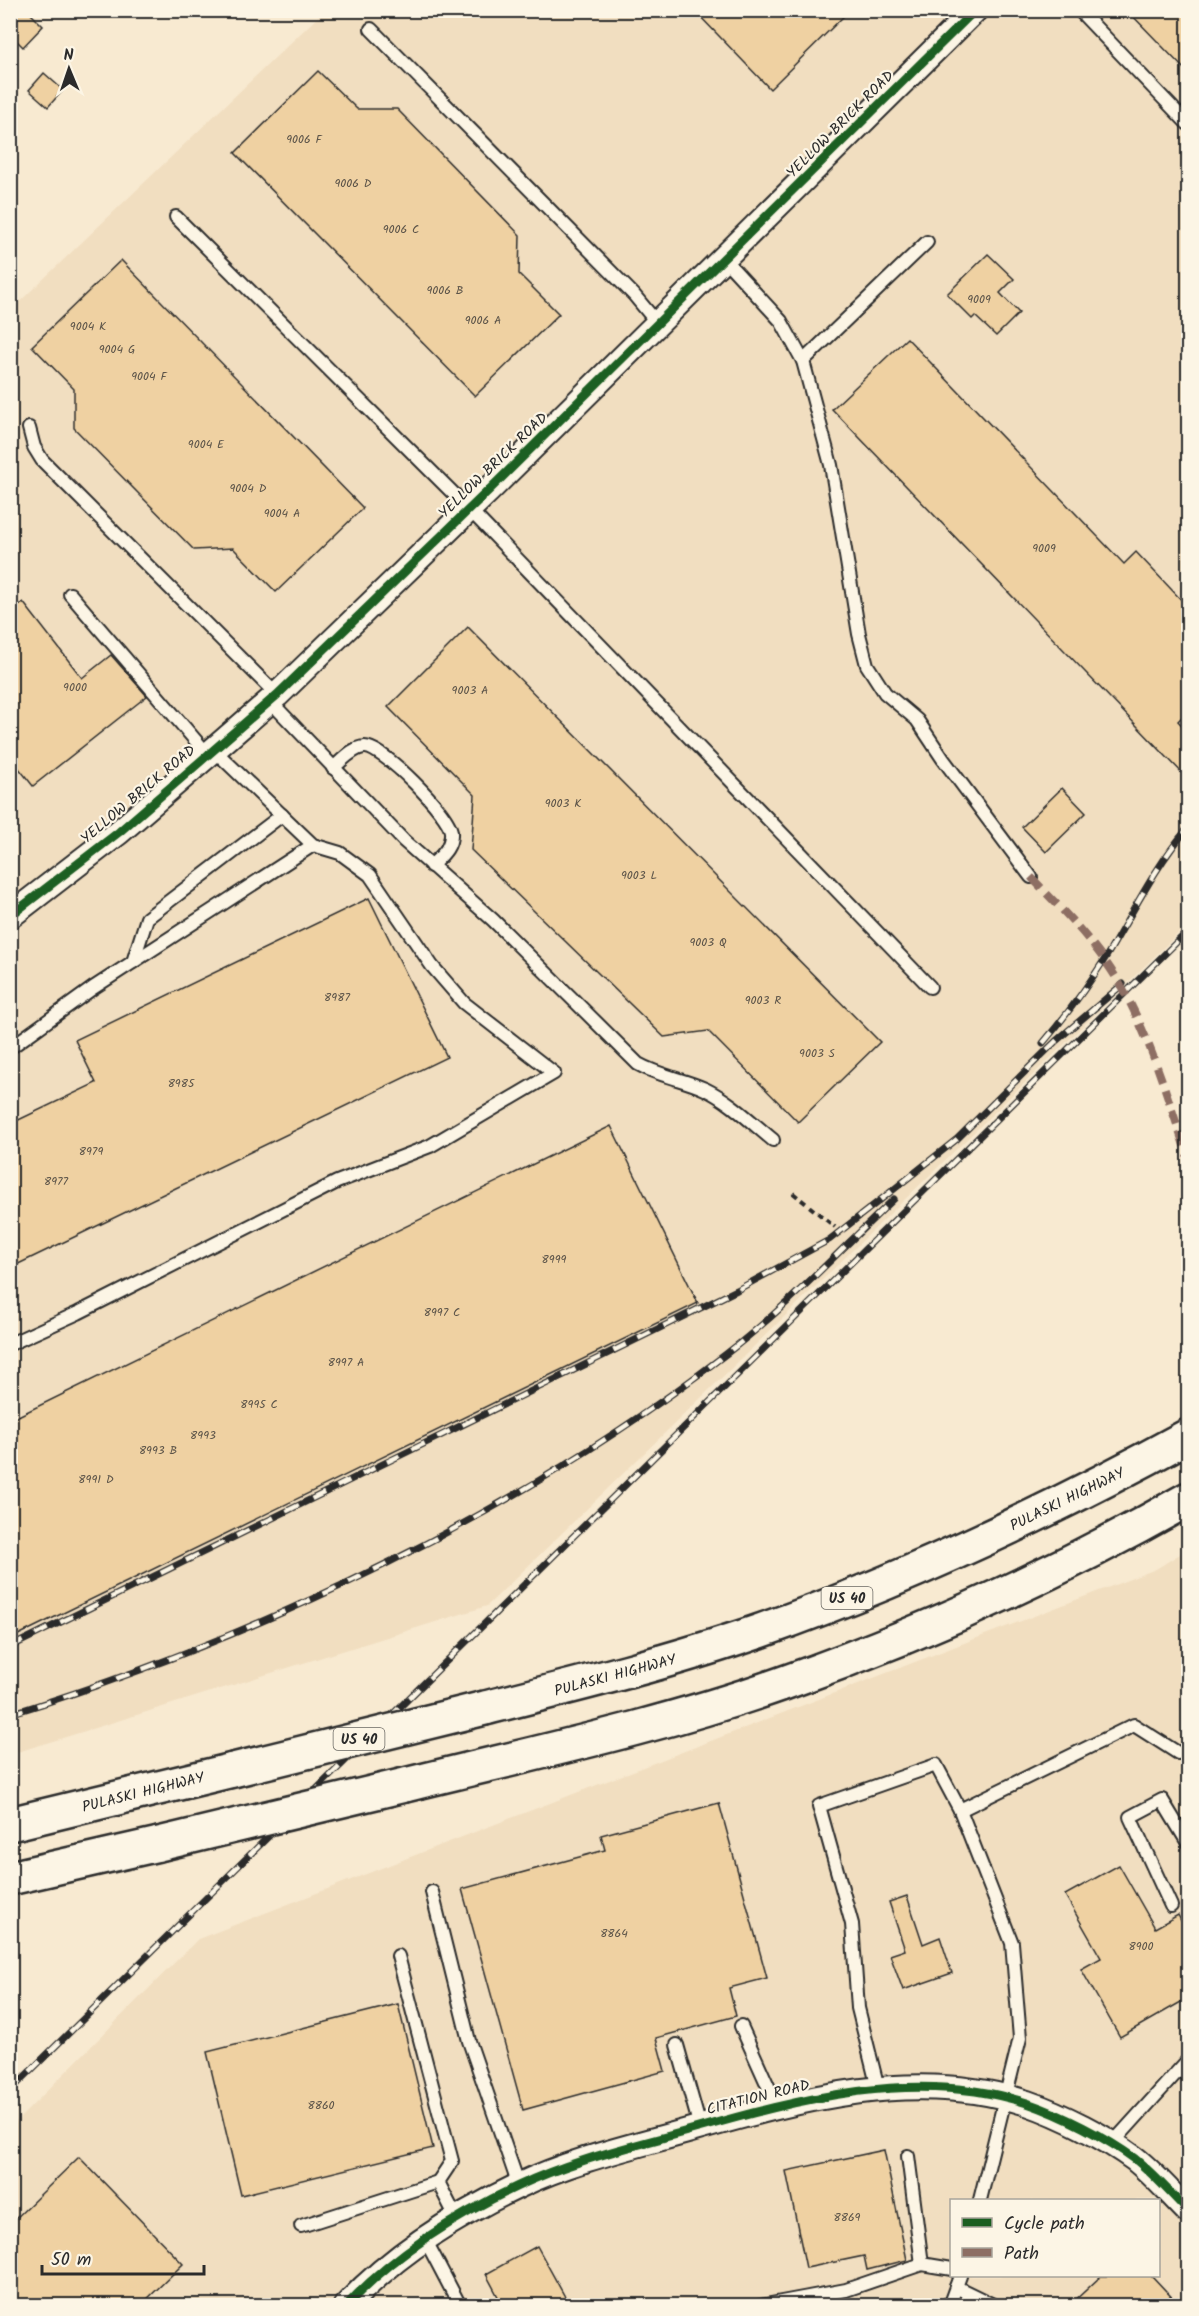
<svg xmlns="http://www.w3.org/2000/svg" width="1199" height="2316" font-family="Kalam,sans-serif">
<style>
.built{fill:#f1dec0;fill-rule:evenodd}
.building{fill:#efd1a2;stroke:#2b2b2b;stroke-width:1.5}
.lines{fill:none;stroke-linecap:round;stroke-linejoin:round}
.service-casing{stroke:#2b2b2b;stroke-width:16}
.minor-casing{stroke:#2b2b2b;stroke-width:28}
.trunk-casing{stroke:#2b2b2b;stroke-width:38}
.path{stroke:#2b2b2b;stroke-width:4;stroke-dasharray:6 4.5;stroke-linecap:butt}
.service{stroke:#fcf5e5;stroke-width:12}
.minor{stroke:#fcf5e5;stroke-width:24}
.trunk{stroke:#fcf5e5;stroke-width:33}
.rail-casing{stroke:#2b2b2b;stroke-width:7}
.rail{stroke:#fcf5e5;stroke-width:4.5;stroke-dasharray:14;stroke-linecap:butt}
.trunk-bridge-casing{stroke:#2b2b2b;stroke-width:38;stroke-linecap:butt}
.trunk-bridge{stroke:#fcf5e5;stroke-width:33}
.quiet{stroke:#8d6e63;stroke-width:8;stroke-dasharray:15 8;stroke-linecap:butt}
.cycleway-casing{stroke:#fcf5e5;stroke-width:13}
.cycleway{stroke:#1b5e20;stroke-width:9}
.labels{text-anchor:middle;stroke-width:4.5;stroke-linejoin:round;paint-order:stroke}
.number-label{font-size:12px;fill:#5c5449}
.shield{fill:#fcf5e5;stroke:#6a6863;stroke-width:1.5}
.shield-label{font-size:14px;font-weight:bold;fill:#2b2b2b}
.street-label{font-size:15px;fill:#2b2b2b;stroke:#fcf5e5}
</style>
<rect width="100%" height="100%" fill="#f8ead1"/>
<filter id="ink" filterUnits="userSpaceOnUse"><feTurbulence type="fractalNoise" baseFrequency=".0167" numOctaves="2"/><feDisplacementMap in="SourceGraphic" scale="12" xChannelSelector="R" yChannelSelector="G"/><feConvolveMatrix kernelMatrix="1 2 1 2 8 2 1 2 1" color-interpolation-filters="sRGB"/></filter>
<g filter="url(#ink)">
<g class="built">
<polygon points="324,11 1188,11 1188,924 487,1606 11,1754 11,310"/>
<path d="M1188 1549V2305L11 2306V2127L198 1939 1156 1569ZM952 2200H1158V2276H952Z"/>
</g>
<g class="building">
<polygon points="10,10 27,10 43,26 23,47 10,34"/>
<polygon points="694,10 850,10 770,89"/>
<polygon points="1127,10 1188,10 1188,73"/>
<polygon points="318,71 357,109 397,109 520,235 519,274 559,314 475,396 235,153"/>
<polygon points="44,73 63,90 48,107 29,90"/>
<polygon points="988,254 1014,279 1000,293 1019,313 996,336 975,316 972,319 947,294"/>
<polygon points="121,260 363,508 276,592 233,548 194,550 74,428 74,389 32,346"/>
<polygon points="907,338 1124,564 1136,552 1188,607 1188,711 1178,721 1188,732 1188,779 832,409"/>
<polygon points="23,602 82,678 111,655 147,696 33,786 10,757 10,613"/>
<polygon points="468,627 880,1042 798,1122 708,1031 664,1037 471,850 475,795 388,707"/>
<polygon points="1062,788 1086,813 1046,852 1022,827"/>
<polygon points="369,898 447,1057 10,1268 10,1124 96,1083 75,1040"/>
<polygon points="611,1126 698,1303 10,1639 10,1420"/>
<polygon points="719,1803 767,1978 729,1988 736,2016 656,2038 665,2071 523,2110 462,1889 605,1850 601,1835"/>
<polygon points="1119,1865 1155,1928 1178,1915 1188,1934 1188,1998 1120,2037 1081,1969 1101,1958 1065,1895"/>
<polygon points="907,1896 923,1944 940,1937 952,1973 903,1990 890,1955 905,1950 889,1902"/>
<polygon points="398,2004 433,2148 241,2195 207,2052"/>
<polygon points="884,2150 907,2260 867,2270 864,2256 806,2268 786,2171"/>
<polygon points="79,2157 183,2264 140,2306 10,2306 10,2224"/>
<polygon points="537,2246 570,2306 503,2306 486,2274"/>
<polygon points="1101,2276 1152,2276 1180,2306 1069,2306"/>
</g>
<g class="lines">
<g class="service-casing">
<g id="service">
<polyline points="1079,10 1188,124"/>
<polyline points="371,29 634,295 658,324"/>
<polyline points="176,217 469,509 930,987"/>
<polyline points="724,259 781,321 803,361 831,465 859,634 867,665 885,693 917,720 943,759 1031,877"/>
<polyline points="803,361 927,242"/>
<polyline points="29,428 34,447 42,460 277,695"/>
<polyline points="70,594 208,755"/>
<path d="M270 701 404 841 493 920 638 1064C659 1076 683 1079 705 1089 730 1101 751 1122 773 1140"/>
<path d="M333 768C342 761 352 748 364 747 381 745 450 814 451 832 452 848 441 856 431 866"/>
<polyline points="133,962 147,918 282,815"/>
<polyline points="10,1048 93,988 313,845"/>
<polyline points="10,1344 78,1313 337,1182 430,1146 554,1073 464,1003 432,966 370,875 340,853 313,845 214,750"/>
<polyline points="432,1892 469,2041 519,2186"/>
<polyline points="1171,1906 1130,1817 1162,1800 1188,1843"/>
<polyline points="398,1956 452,2161 438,2182 457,2219"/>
<polyline points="741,2026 777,2106"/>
<polyline points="677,2045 700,2127"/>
<polyline points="878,2088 858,2008 852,1924 819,1806 936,1765 960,1810"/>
<polyline points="1111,2145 1188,2060"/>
<polyline points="908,2156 922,2264 952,2269"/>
<polyline points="980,2200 1020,2038 1012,1943 960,1810 1134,1725 1178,1753"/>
<polyline points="301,2226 438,2182"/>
<polyline points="425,2239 458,2302 453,2306"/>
<polyline points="956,2287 995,2306"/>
<polyline points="760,2306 846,2290 922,2264"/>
<polyline points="949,2306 960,2276"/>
</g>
</g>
<g class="minor-casing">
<g id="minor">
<polyline points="10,916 119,832 277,695 489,490 975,10"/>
<path d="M346 2306C394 2254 455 2216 518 2186 572 2160 634 2146 691 2130 800 2099 916 2067 1027 2103 1062 2115 1105 2137 1135 2159 1154 2174 1171 2194 1188 2211"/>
</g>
</g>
<g class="trunk-casing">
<g id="trunk">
<path d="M485 1708C577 1685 670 1662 760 1631 908 1579 1051 1511 1188 1436"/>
<path d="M405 1785C530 1754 659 1727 781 1684 922 1634 1058 1573 1188 1499"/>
<polyline points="10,1824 233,1770"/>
<polyline points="10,1878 159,1844"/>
</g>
</g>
<polyline class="path" points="793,1193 835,1227"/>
<use href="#service" class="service"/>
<use href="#minor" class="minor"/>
<use href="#trunk" class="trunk"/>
<g class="rail-casing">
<g id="rail">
<path d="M1043 1043C1066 1016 1087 987 1106 957 1132 914 1155 866 1188 828"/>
<polyline points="10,1647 737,1290 829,1240 888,1194 957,1139 1056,1041 1123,984"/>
<path d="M10 1714C260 1637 519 1513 726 1354 786 1308 839 1251 894 1199"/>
<polyline points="10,2091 1188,931"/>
</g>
</g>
<use href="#rail" class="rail"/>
<g class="trunk-bridge-casing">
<g id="trunk-bridge">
<polyline points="233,1770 485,1708"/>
<polyline points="159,1844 405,1785"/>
</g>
</g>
<use href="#trunk-bridge" class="trunk-bridge"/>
<path class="quiet" d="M1031 877C1063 911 1098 945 1121 986 1151 1039 1168 1100 1188 1157"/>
<g class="cycleway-casing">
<g id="cycleway">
<polyline points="10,916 119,832 277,695 489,490 975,10"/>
<path d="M346 2306C394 2254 455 2216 518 2186 572 2160 634 2146 691 2130 800 2099 916 2067 1027 2103 1062 2115 1105 2137 1135 2159 1154 2174 1171 2194 1188 2211"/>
</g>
</g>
<use href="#cycleway" class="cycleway"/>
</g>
</g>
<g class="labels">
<g class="number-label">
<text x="304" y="143">9006 F</text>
<text x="353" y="187">9006 D</text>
<text x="401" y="233">9006 C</text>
<text x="445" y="294">9006 B</text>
<text x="979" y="303">9009</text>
<text x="483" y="324">9006 A</text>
<text x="88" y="330">9004 K</text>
<text x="117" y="353">9004 G</text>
<text x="149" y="380">9004 F</text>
<text x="206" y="448">9004 E</text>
<text x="248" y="492">9004 D</text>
<text x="282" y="517">9004 A</text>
<text x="1044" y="552">9009</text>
<text x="75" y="691">9000</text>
<text x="470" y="694">9003 A</text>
<text x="563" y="807">9003 K</text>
<text x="639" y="879">9003 L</text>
<text x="708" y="946">9003 Q</text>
<text x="337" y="1001">8987</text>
<text x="763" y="1004">9003 R</text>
<text x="817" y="1057">9003 S</text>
<text x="181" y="1087">8985</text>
<text x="91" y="1155">8979</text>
<text x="56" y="1185">8977</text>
<text x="554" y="1263">8999</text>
<text x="442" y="1316">8997 C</text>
<text x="346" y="1366">8997 A</text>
<text x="259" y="1408">8995 C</text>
<text x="203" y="1439">8993</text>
<text x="158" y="1454">8993 B</text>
<text x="96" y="1483">8991 D</text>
<text x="614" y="1937">8864</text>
<text x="1141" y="1950">8900</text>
<text x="321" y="2109">8860</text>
<text x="847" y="2221">8869</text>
</g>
<g class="shield">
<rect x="821.5" y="1587" width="51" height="22" rx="4.5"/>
<rect x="333.5" y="1728" width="51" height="22" rx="4.5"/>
</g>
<g class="shield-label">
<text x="847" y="1603">US 40</text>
<text x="359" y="1744">US 40</text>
</g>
<g class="street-label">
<text transform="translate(840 124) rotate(-45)" y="5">YELLOW BRICK ROAD</text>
<text transform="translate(493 465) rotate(-44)" y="5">YELLOW BRICK ROAD</text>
<text transform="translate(138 794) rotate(-40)" y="5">YELLOW BRICK ROAD</text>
<text transform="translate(1067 1499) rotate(-26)" y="5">PULASKI HIGHWAY</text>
<text transform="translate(615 1675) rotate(-15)" y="5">PULASKI HIGHWAY</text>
<text transform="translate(143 1792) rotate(-14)" y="5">PULASKI HIGHWAY</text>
<text transform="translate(758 2097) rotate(-14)" y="5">CITATION ROAD</text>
</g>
</g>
<rect width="1199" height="2316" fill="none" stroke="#fcf5e5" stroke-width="36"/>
<rect x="18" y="18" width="1163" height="2280" fill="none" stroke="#2b2b2b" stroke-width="2" filter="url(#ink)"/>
<rect x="950" y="2199" width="210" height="78" fill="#fcf5e5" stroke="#a8a49b" stroke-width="1.5"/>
<rect x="962" y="2218" width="30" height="9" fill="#1b5e20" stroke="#a8a49b" stroke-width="1.5"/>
<text x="1004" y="2229" font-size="18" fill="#2b2b2b">Cycle path</text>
<rect x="962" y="2248" width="30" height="9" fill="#8d6e63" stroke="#a8a49b" stroke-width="1.5"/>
<text x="1004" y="2259" font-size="18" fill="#2b2b2b">Path</text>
<g transform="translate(69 69) rotate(358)" stroke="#fcf5e5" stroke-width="4.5" paint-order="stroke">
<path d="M0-4.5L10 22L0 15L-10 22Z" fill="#2b2b2b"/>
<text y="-9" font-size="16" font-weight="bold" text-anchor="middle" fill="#2b2b2b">N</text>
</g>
<path d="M42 2265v9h162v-9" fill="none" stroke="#2b2b2b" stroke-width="3"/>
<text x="51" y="2265" font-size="18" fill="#2b2b2b" stroke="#fcf5e5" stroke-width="4.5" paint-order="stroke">50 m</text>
</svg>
